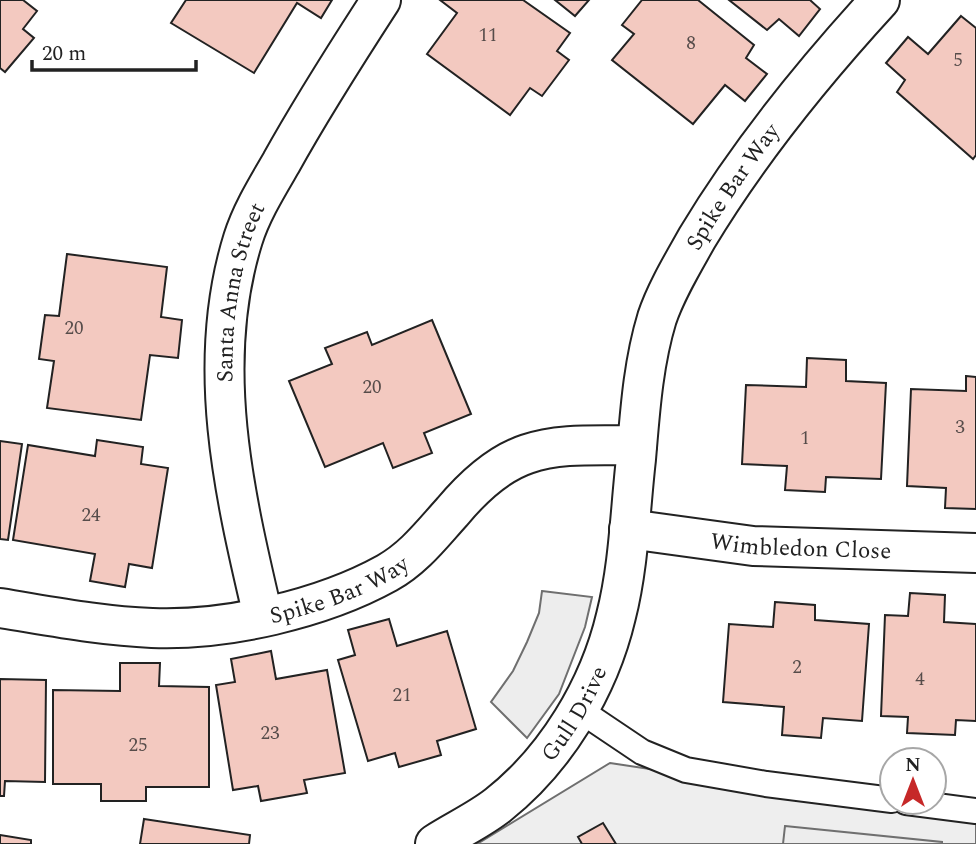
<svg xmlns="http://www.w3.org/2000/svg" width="976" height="844" font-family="Spectral,serif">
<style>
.green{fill:#eee;stroke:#6f6f6f;stroke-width:2}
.parking{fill:#ededed;stroke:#6f6f6f;stroke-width:2}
.building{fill:#f3c9c0;stroke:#222;stroke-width:2}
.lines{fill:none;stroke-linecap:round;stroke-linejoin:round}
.lane-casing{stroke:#222;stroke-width:28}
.street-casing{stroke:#222;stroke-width:42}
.lane{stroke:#fff;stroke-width:24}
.street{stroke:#fff;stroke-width:38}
.labels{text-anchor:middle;stroke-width:5;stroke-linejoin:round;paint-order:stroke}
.number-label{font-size:19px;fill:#564c4a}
.street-label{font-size:23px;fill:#222;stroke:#fff}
</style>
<rect width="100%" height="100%" fill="#fff"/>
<polygon class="green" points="610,763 976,818 976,844 477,844"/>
<g class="parking">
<polygon points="542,591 592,597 585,627 559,694 527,738 491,702 513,671 527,642 539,613"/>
<polygon points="785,826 942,842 942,844 783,844"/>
</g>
<g class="building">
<polygon points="0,0 23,0 37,11 23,29 34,38 5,72 0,68"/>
<polygon points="186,0 332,0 321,18 297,3 254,73 171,23"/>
<polygon points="440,0 523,0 570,33 557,51 569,60 542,96 530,88 510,115 427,54 457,13"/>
<polygon points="555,0 589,0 575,16"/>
<polygon points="642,0 698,0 754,45 746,58 767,74 745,101 725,85 693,124 612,60 634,34 622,25"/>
<polygon points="729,0 810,0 820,9 799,36 779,19 767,30"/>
<polygon points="961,16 976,28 976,155 973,159 897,92 905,80 886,63 908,37 928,54"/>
<polygon points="67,254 167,267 161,317 182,320 178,358 150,355 141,420 47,408 54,361 39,359 45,315 59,316"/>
<polygon points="432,320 471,414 424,433 432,453 393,468 383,443 325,467 289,381 332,364 325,348 367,332 372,345"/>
<polygon points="807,358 846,360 846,381 886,383 881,479 826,477 825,492 785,490 787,466 742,464 746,385 806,387"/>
<polygon points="966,376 976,377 976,509 945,508 946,488 907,486 911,389 966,391"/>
<polygon points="97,440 143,447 141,464 168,468 152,568 129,564 125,587 90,581 95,554 13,540 28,445 95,456"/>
<polygon points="0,441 22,444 8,540 0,539"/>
<polygon points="910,593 945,595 944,622 976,624 976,721 956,720 955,735 907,733 908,717 881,716 885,615 908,616"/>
<polygon points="775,602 815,605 815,620 869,624 862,721 823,718 821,738 782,735 784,707 723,702 729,624 773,627"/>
<polygon points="389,619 397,646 447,631 476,729 437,741 441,755 399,767 395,753 368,761 338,660 355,655 348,630"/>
<polygon points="271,651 276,679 327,670 345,773 304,780 307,793 261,801 258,786 233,790 216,685 235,682 231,659"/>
<polygon points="120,663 160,663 159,686 209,687 209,787 146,787 146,801 101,801 101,784 53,784 53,690 120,691"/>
<polygon points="0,679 46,680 45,782 5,781 4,796 0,796"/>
<polygon points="144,819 250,835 249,844 140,844"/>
<polygon points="603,823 616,844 582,844 578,837"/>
<polygon points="0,835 31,840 31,844 0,844"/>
</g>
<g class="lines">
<g class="lane-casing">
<g id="lane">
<polyline points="578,709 642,752 686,770 766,784 892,800"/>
<polyline points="906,802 976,811"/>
</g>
</g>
<g class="street-casing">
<g id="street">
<path id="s1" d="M629 529 753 546 976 553"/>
<path id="s2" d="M0 608C50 616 101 626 152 628 226 631 322 609 387 573 414 558 432 534 452 512 472 488 497 464 527 454 561 442 602 446 637 445"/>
<path id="s3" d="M263 616C234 493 204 364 243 239 251 213 267 187 281 163 312 107 346 54 381 0"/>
<path id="s4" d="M435 844C455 831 479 820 498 805 556 759 599 688 616 616 629 565 630 511 636 459 640 412 643 364 657 318 666 291 683 263 697 238 748 153 813 73 880 0"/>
</g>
</g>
<use href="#lane" class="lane"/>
<use href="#street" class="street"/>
</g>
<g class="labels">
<g class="number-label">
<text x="488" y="41">11</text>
<text x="691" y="49">8</text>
<text x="958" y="66">5</text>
<text x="74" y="334">20</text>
<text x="372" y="393">20</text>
<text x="960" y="433">3</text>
<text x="805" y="444">1</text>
<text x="91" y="521">24</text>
<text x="797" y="673">2</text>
<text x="920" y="685">4</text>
<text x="402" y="701">21</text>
<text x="270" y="739">23</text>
<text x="138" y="751">25</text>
</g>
<g class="street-label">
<text dy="8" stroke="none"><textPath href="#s4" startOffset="754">Spike Bar Way</textPath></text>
<text dy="8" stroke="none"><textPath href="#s3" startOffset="329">Santa Anna Street</textPath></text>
<text dy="8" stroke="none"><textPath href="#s1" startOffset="173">Wimbledon Close</textPath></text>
<text dy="8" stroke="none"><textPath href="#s2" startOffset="346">Spike Bar Way</textPath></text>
<text dy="8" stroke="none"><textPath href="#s4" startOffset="194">Gull Drive</textPath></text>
</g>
</g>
<g transform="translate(913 781)"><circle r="33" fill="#ffffff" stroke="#a7a7a7" stroke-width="2"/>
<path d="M0-5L12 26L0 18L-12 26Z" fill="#c62828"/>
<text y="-10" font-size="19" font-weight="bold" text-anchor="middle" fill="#222222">N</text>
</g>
<path d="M32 60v10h164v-10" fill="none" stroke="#222222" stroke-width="3.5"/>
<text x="42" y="60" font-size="21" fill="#222222" stroke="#ffffff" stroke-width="5" paint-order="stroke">20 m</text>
</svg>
